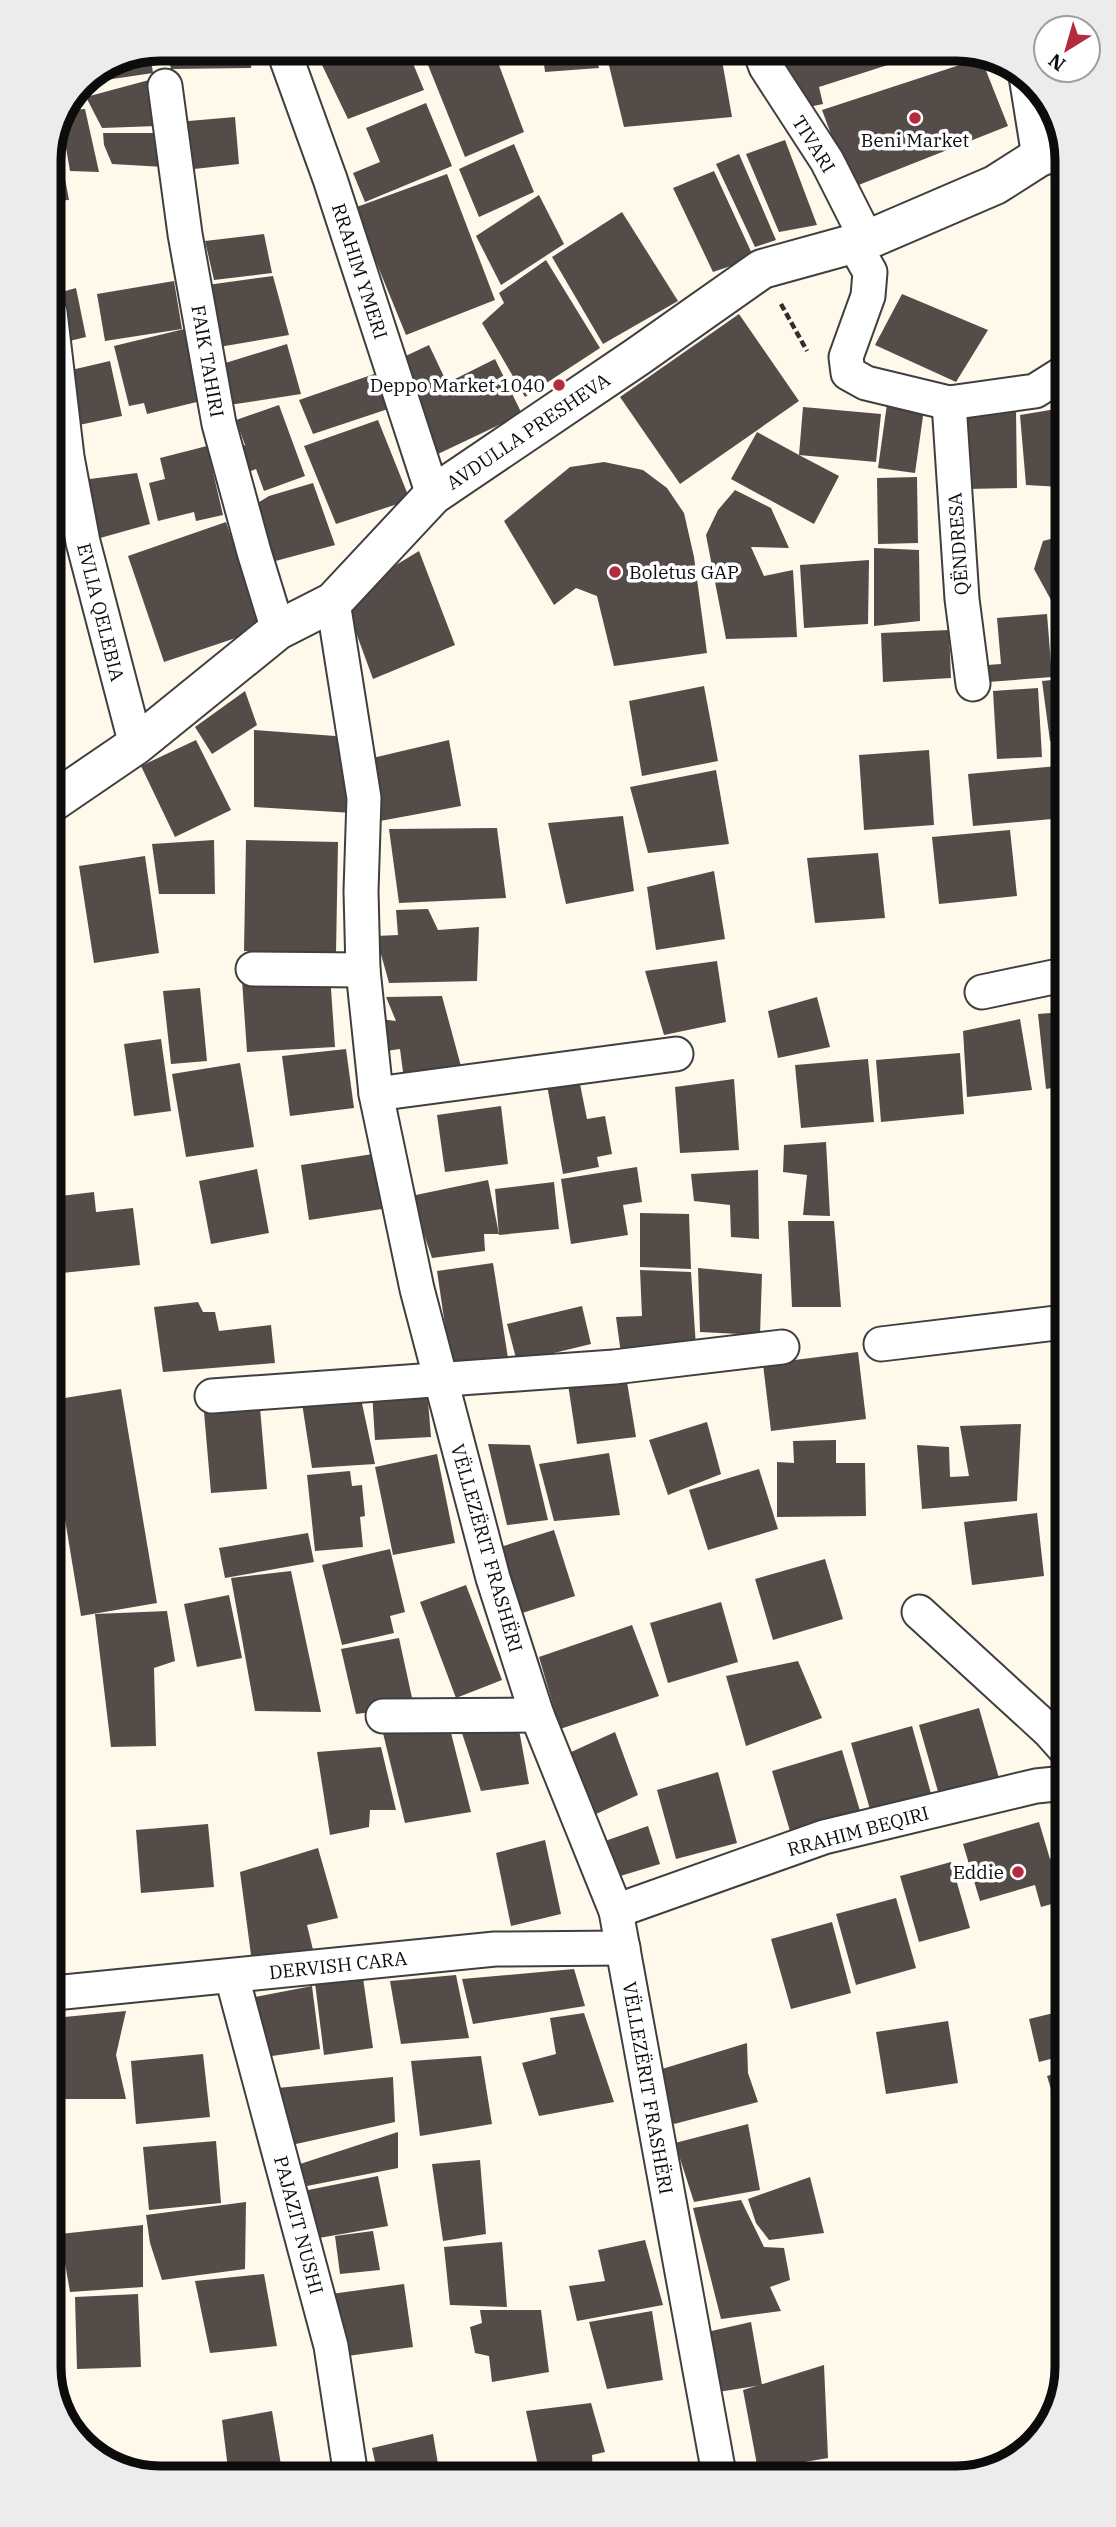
<svg xmlns="http://www.w3.org/2000/svg" width="1116" height="2527" font-family="'IBM Plex Serif',serif">
<style>
.building{fill:#544c49}
.lines{fill:none;stroke-linecap:round;stroke-linejoin:round}
.minor-casing{stroke:#3f3f3f;stroke-width:37}
.tertiary-casing{stroke:#3f3f3f;stroke-width:42}
.path{stroke:#2e2e2e;stroke-width:4.5;stroke-dasharray:7 3.5;stroke-linecap:butt}
.minor{stroke:#fff;stroke-width:33}
.tertiary{stroke:#fff;stroke-width:38}
.poi-dot{fill:#b42b3d;stroke:#fff;stroke-width:2.5}
.labels{text-anchor:middle;stroke-width:7;stroke-linejoin:round;paint-order:stroke}
.poi-label{font-size:19px;fill:#0c0c0c;stroke:#fff;text-anchor:end}
.street-label{font-size:19px;fill:#0c0c0c;stroke:#fff}
.rim{fill:none;stroke:#0c0c0c;stroke-width:9}
</style>
<rect width="100%" height="100%" fill="#fef9eb"/>
<g class="building">
<polygon points="166,49 252,49 251,68 171,69"/>
<polygon points="335,49 407,49 424,90 348,119 322,65 337,56"/>
<polygon points="443,49 493,49 524,132 465,157 424,55"/>
<polygon points="542,49 594,49 599,68 545,72"/>
<polygon points="605,49 720,49 732,117 624,127"/>
<polygon points="765,49 893,49 894,63 819,87 823,104 799,109"/>
<polygon points="918,49 963,49 981,56 919,60"/>
<polygon points="150,53 153,73 92,82 91,78"/>
<polygon points="981,58 1008,126 851,188 822,110"/>
<polygon points="149,80 157,126 102,128 86,97"/>
<polygon points="1042,98 1059,121 1048,125"/>
<polygon points="426,103 452,166 365,202 353,173 380,162 366,128"/>
<polygon points="85,109 99,172 70,171 62,125 69,110"/>
<polygon points="235,117 239,164 185,170 177,122"/>
<polygon points="103,133 159,133 164,167 112,164 104,145"/>
<polygon points="57,136 69,200 49,201 49,154"/>
<polygon points="785,140 817,225 779,232 746,154"/>
<polygon points="514,144 534,192 479,217 459,169"/>
<polygon points="739,154 776,240 755,247 716,164"/>
<polygon points="714,171 754,258 713,272 673,188"/>
<polygon points="447,174 495,300 406,335 354,208"/>
<polygon points="539,195 564,244 501,285 476,236"/>
<polygon points="622,212 678,301 603,344 552,257"/>
<polygon points="264,234 272,273 214,280 205,241"/>
<polygon points="546,260 600,348 525,397 482,323 504,303 499,293"/>
<polygon points="273,276 289,335 213,348 200,286"/>
<polygon points="174,281 182,329 105,341 97,294"/>
<polygon points="76,288 86,337 61,343 51,295"/>
<polygon points="902,294 988,330 956,382 875,345"/>
<polygon points="739,314 799,401 680,484 620,397"/>
<polygon points="184,329 201,401 147,414 144,403 129,406 114,346"/>
<polygon points="287,344 301,394 229,405 219,365"/>
<polygon points="429,345 447,383 495,359 522,414 438,454 393,362"/>
<polygon points="110,361 122,416 79,425 67,371"/>
<polygon points="374,374 388,409 313,434 299,400"/>
<polygon points="887,404 924,409 915,473 878,468"/>
<polygon points="279,405 305,476 264,491 256,469 241,475 232,450 245,445 236,420"/>
<polygon points="803,407 881,414 876,462 799,455 839,476 814,524 731,479 757,432 799,455"/>
<polygon points="1062,408 1062,487 1026,485 1020,415"/>
<polygon points="1016,410 1017,488 966,489 959,415"/>
<polygon points="378,420 410,500 336,524 304,446"/>
<polygon points="207,446 223,515 196,521 194,512 158,521 149,483 165,479 160,458"/>
<polygon points="604,462 643,470 667,488 684,513 694,557 707,653 614,666 597,596 576,588 554,605 504,521 570,467"/>
<polygon points="137,473 150,524 93,540 82,480"/>
<polygon points="917,477 918,543 878,544 877,478"/>
<polygon points="313,483 335,545 268,563 251,507 269,496"/>
<polygon points="735,490 771,508 789,548 751,547 764,576 793,570 797,637 726,639 706,535 718,510"/>
<polygon points="226,522 263,629 164,662 128,556"/>
<polygon points="1062,536 1062,598 1051,600 1034,569 1043,541"/>
<polygon points="874,548 919,550 920,621 874,626"/>
<polygon points="419,551 455,645 373,679 343,597"/>
<polygon points="869,560 868,624 804,628 800,565"/>
<polygon points="1047,614 1052,677 988,682 987,665 1001,664 997,618"/>
<polygon points="949,630 951,678 883,682 881,633"/>
<polygon points="1062,679 1063,739 1050,741 1042,681"/>
<polygon points="704,686 718,761 642,776 629,701"/>
<polygon points="1038,688 1042,757 997,759 993,691"/>
<polygon points="245,691 257,725 212,754 195,727"/>
<polygon points="254,730 349,737 353,813 254,807"/>
<polygon points="196,740 231,810 175,837 141,766"/>
<polygon points="449,740 461,806 380,821 364,760"/>
<polygon points="929,750 934,825 864,830 859,755"/>
<polygon points="1058,766 1063,818 973,826 968,774"/>
<polygon points="716,770 729,844 648,853 630,787"/>
<polygon points="623,816 634,891 566,904 548,823"/>
<polygon points="497,828 506,898 399,903 389,829"/>
<polygon points="1010,830 1017,896 939,904 932,837"/>
<polygon points="214,840 215,894 159,894 152,844"/>
<polygon points="246,840 338,842 336,953 244,951"/>
<polygon points="878,853 885,918 815,923 807,858"/>
<polygon points="145,856 159,953 94,963 79,866"/>
<polygon points="714,871 725,939 656,950 647,887"/>
<polygon points="428,909 438,930 479,927 477,981 389,983 376,936 398,935 396,910"/>
<polygon points="717,961 726,1022 664,1035 645,971"/>
<polygon points="330,974 335,1047 247,1052 242,980"/>
<polygon points="200,988 207,1061 171,1064 163,991"/>
<polygon points="442,996 462,1070 404,1080 400,1049 386,1051 380,1019 396,1021 386,997"/>
<polygon points="817,997 830,1047 778,1058 768,1011"/>
<polygon points="1063,1012 1064,1086 1046,1089 1038,1014"/>
<polygon points="1020,1019 1032,1090 967,1097 963,1031"/>
<polygon points="161,1039 171,1111 134,1116 124,1044"/>
<polygon points="346,1049 354,1108 290,1116 282,1056"/>
<polygon points="960,1053 964,1114 881,1122 876,1060"/>
<polygon points="868,1059 874,1122 801,1128 795,1065"/>
<polygon points="240,1063 254,1147 186,1157 172,1074"/>
<polygon points="579,1079 587,1119 605,1116 612,1154 597,1157 599,1167 563,1174 547,1085"/>
<polygon points="734,1079 739,1150 680,1153 675,1087"/>
<polygon points="501,1106 508,1164 445,1172 437,1115"/>
<polygon points="826,1142 830,1216 803,1215 807,1175 783,1172 784,1145"/>
<polygon points="373,1154 382,1209 309,1220 301,1165"/>
<polygon points="637,1167 642,1202 623,1205 628,1235 571,1244 561,1179"/>
<polygon points="257,1169 269,1233 211,1244 199,1181"/>
<polygon points="758,1170 759,1239 731,1237 730,1205 694,1201 691,1174"/>
<polygon points="488,1180 499,1234 484,1234 485,1251 432,1258 411,1196"/>
<polygon points="554,1182 559,1229 499,1235 495,1189"/>
<polygon points="94,1192 96,1212 133,1208 140,1265 52,1274 52,1197"/>
<polygon points="640,1213 689,1214 691,1269 640,1267"/>
<polygon points="788,1221 834,1221 841,1307 792,1307"/>
<polygon points="493,1263 508,1358 451,1366 437,1271"/>
<polygon points="698,1268 762,1274 760,1335 700,1332"/>
<polygon points="640,1270 691,1272 696,1347 621,1354 616,1317 642,1316"/>
<polygon points="198,1302 203,1312 215,1312 219,1331 271,1325 275,1363 163,1372 154,1307"/>
<polygon points="582,1306 591,1344 517,1362 507,1324"/>
<polygon points="858,1352 866,1419 771,1431 763,1364"/>
<polygon points="627,1382 636,1437 577,1444 568,1384"/>
<polygon points="427,1388 431,1437 375,1440 372,1392"/>
<polygon points="121,1389 157,1603 81,1616 53,1447 52,1400"/>
<polygon points="360,1394 375,1464 312,1468 302,1403"/>
<polygon points="260,1408 267,1489 211,1493 204,1412"/>
<polygon points="707,1422 721,1474 668,1495 649,1440"/>
<polygon points="1021,1424 1017,1501 922,1509 917,1445 949,1447 950,1477 969,1476 960,1426"/>
<polygon points="836,1440 836,1463 865,1463 866,1516 777,1517 777,1462 794,1463 793,1441"/>
<polygon points="488,1444 530,1445 548,1520 507,1525"/>
<polygon points="609,1453 620,1515 554,1521 539,1464"/>
<polygon points="437,1454 455,1543 393,1555 375,1467"/>
<polygon points="759,1469 778,1529 708,1550 689,1490"/>
<polygon points="350,1471 352,1486 362,1485 365,1516 360,1517 363,1547 315,1551 307,1475"/>
<polygon points="1037,1513 1044,1576 972,1585 964,1522"/>
<polygon points="554,1530 575,1596 516,1615 494,1549"/>
<polygon points="308,1533 314,1562 225,1578 219,1548"/>
<polygon points="390,1549 405,1612 390,1616 394,1633 342,1645 322,1565"/>
<polygon points="825,1559 843,1619 773,1640 755,1579"/>
<polygon points="291,1571 321,1712 255,1711 231,1578"/>
<polygon points="466,1585 502,1680 456,1698 420,1602"/>
<polygon points="229,1595 242,1658 197,1667 184,1604"/>
<polygon points="721,1602 738,1662 668,1683 650,1623"/>
<polygon points="167,1611 175,1661 154,1668 156,1746 111,1747 95,1614"/>
<polygon points="632,1625 659,1696 560,1729 539,1657"/>
<polygon points="399,1638 414,1707 356,1714 341,1649"/>
<polygon points="798,1661 822,1718 746,1746 726,1676"/>
<polygon points="1065,1668 1065,1701 1063,1701 1060,1669"/>
<polygon points="979,1708 999,1778 939,1795 919,1725"/>
<polygon points="517,1719 529,1784 481,1791 458,1721"/>
<polygon points="448,1721 471,1812 405,1823 381,1725"/>
<polygon points="912,1726 932,1797 871,1813 851,1743"/>
<polygon points="615,1732 638,1795 596,1814 569,1753"/>
<polygon points="381,1747 396,1810 370,1810 369,1827 330,1835 317,1752"/>
<polygon points="842,1750 860,1811 790,1831 772,1771"/>
<polygon points="718,1772 737,1843 676,1859 657,1790"/>
<polygon points="1039,1822 1050,1859 1066,1854 1066,1900 1041,1907 1035,1885 980,1901 963,1844"/>
<polygon points="208,1824 214,1887 141,1893 136,1830"/>
<polygon points="648,1826 660,1864 617,1877 605,1841"/>
<polygon points="545,1840 561,1914 511,1926 496,1853"/>
<polygon points="318,1848 338,1918 307,1925 314,1954 251,1955 240,1872"/>
<polygon points="951,1862 970,1928 919,1942 900,1876"/>
<polygon points="896,1898 916,1968 856,1985 836,1914"/>
<polygon points="832,1922 851,1993 791,2009 771,1939"/>
<polygon points="574,1969 585,2006 473,2024 462,1979"/>
<polygon points="456,1975 469,2038 401,2044 390,1981"/>
<polygon points="363,1978 373,2048 324,2055 315,1983"/>
<polygon points="312,1986 320,2049 265,2057 255,1997"/>
<polygon points="1066,2010 1066,2055 1039,2062 1029,2019"/>
<polygon points="126,2011 116,2055 126,2099 54,2099 54,2018"/>
<polygon points="584,2013 614,2102 539,2116 522,2063 556,2054 550,2018"/>
<polygon points="948,2021 958,2083 886,2094 876,2032"/>
<polygon points="747,2043 748,2073 758,2102 674,2124 654,2093 662,2069"/>
<polygon points="203,2054 210,2117 136,2124 131,2061"/>
<polygon points="481,2056 492,2124 420,2136 411,2061"/>
<polygon points="1066,2070 1066,2117 1060,2119 1047,2076"/>
<polygon points="393,2077 395,2122 287,2146 277,2088"/>
<polygon points="748,2124 760,2190 694,2202 675,2143"/>
<polygon points="398,2132 398,2168 307,2186 300,2164"/>
<polygon points="216,2141 221,2203 149,2210 143,2147"/>
<polygon points="480,2160 486,2234 443,2241 432,2164"/>
<polygon points="378,2176 388,2226 313,2239 303,2191"/>
<polygon points="810,2177 824,2233 769,2240 756,2223 748,2199"/>
<polygon points="741,2200 764,2247 784,2248 790,2280 770,2287 781,2311 721,2319 693,2208"/>
<polygon points="246,2202 245,2269 162,2280 150,2243 146,2215"/>
<polygon points="143,2225 143,2287 70,2292 60,2234"/>
<polygon points="373,2231 380,2270 340,2274 335,2236"/>
<polygon points="645,2240 663,2305 577,2321 569,2286 605,2281 598,2250"/>
<polygon points="502,2242 507,2307 450,2305 444,2247"/>
<polygon points="264,2274 277,2346 210,2353 195,2281"/>
<polygon points="404,2284 413,2347 340,2357 331,2294"/>
<polygon points="138,2294 141,2367 77,2369 75,2297"/>
<polygon points="480,2310 541,2310 549,2372 492,2382 489,2356 475,2353 470,2327 482,2323"/>
<polygon points="652,2311 663,2380 607,2389 589,2322"/>
<polygon points="751,2322 762,2385 718,2392 707,2332"/>
<polygon points="824,2365 828,2458 758,2470 743,2390"/>
<polygon points="591,2403 605,2452 592,2455 593,2475 540,2475 526,2411"/>
<polygon points="272,2411 283,2477 229,2477 222,2420"/>
<polygon points="433,2434 440,2476 378,2476 372,2448"/>
<polygon points="842,2464 842,2473 781,2473 781,2469"/>
<polygon points="997,2464 998,2468 992,2472 951,2472"/>
</g>
<g class="lines">
<g class="minor-casing">
<g id="minor">
<polyline points="283,49 330,179 433,495"/>
<polyline points="759,49 766,67 827,161 867,240"/>
<polyline points="1026,76 1039,157"/>
<polyline points="165,86 185,234 219,424 254,552 278,630"/>
<polyline points="854,244 870,272 868,296 846,357 848,373 866,383 949,403 1035,391 1062,374"/>
<polyline points="50,312 67,457 83,542 136,745"/>
<polyline points="949,403 962,599 973,684"/>
<polyline points="333,602 364,798 361,891 363,970 376,1094 417,1289 493,1578 537,1715 616,1911 719,2474"/>
<polyline points="253,969 363,970"/>
<polyline points="982,992 1063,975"/>
<polyline points="376,1094 676,1054"/>
<polyline points="881,1344 1064,1322"/>
<polyline points="212,1396 614,1367 782,1347"/>
<polyline points="919,1612 1049,1731 1065,1749"/>
<polyline points="383,1716 537,1715"/>
<polyline points="616,1911 824,1837 1036,1786 1065,1783"/>
<polyline points="232,1977 331,2346 351,2476"/>
<polyline points="54,1993 495,1949 623,1948"/>
</g>
</g>
<g class="tertiary-casing">
<polyline id="tertiary" points="51,803 136,745 278,630 333,602 433,495 637,357 762,269 867,240 995,185 1039,157 1061,150"/>
</g>
<polyline class="path" points="781,304 807,351"/>
<use href="#minor" class="minor"/>
<use href="#tertiary" class="tertiary"/>
</g>
<g class="poi-dot">
<circle cx="915" cy="118" r="7"/>
<circle cx="559" cy="385" r="7"/>
<circle cx="615" cy="572" r="7"/>
<circle cx="1018" cy="1872" r="7"/>
</g>
<g class="labels">
<g class="poi-label">
<text x="915" y="147" text-anchor="middle">Beni Market</text>
<text x="545" y="392">Deppo Market 1040</text>
<text x="629" y="579" text-anchor="start">Boletus GAP</text>
<text x="1004" y="1879">Eddie</text>
</g>
<g class="street-label">
<text transform="translate(814 144) rotate(58)" y="7">TIVARI</text>
<text transform="translate(360 271) rotate(72)" y="7">RRAHIM YMERI</text>
<text transform="translate(208 361) rotate(80)" y="7">FAIK TAHIRI</text>
<text transform="translate(528 431) rotate(-34)" y="7">AVDULLA PRESHEVA</text>
<text transform="translate(958 544) rotate(-94)" y="7">QËNDRESA</text>
<text transform="translate(101 612) rotate(76)" y="7">EVLIA QELEBIA</text>
<text transform="translate(487 1548) rotate(74)" y="7">VËLLEZËRIT FRASHËRI</text>
<text transform="translate(858 1831) rotate(-15)" y="7">RRAHIM BEQIRI</text>
<text transform="translate(338 1965) rotate(-6)" y="7">DERVISH CARA</text>
<text transform="translate(648 2088) rotate(80)" y="7">VËLLEZËRIT FRASHËRI</text>
<text transform="translate(299 2225) rotate(75)" y="7">PAJAZIT NUSHI</text>
</g>
</g>
<path d="M0 0H1116V2527H0ZM160 61H956A99 99 0 0 1 1055 160V2367A99 99 0 0 1 956 2466H160A99 99 0 0 1 61 2367V160A99 99 0 0 1 160 61Z" fill="#ececec" fill-rule="evenodd"/>
<path class="rim" d="M160 61H956A99 99 0 0 1 1055 160V2367A99 99 0 0 1 956 2466H160A99 99 0 0 1 61 2367V160A99 99 0 0 1 160 61Z"/>
<g transform="translate(1067 49) rotate(217)"><circle r="33" fill="#ffffff" stroke="#9e9e9e" stroke-width="2"/>
<path d="M0-5L12 26L0 18L-12 26Z" fill="#b42b3d"/>
<text y="-10" font-size="19" font-weight="bold" text-anchor="middle" fill="#0c0c0c">N</text>
</g>
</svg>
